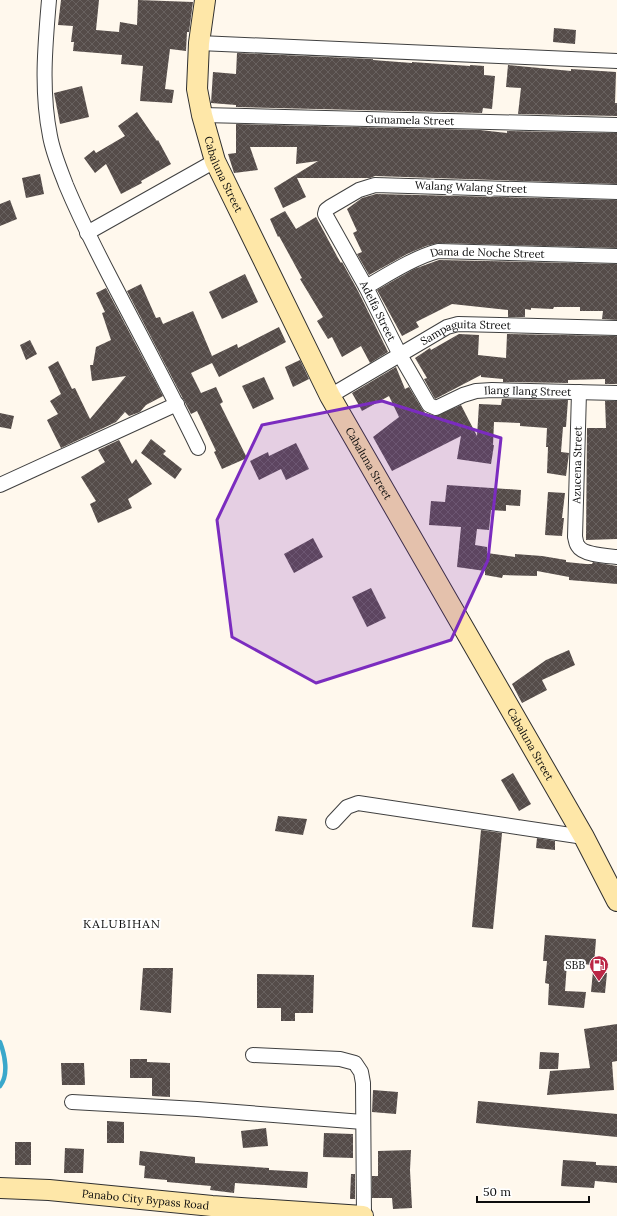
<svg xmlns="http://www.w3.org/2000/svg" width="617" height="1216" font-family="Lora,serif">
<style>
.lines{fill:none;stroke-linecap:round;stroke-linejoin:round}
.stream{stroke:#3aa8cb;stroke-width:4.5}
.building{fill:url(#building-cross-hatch)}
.minor-casing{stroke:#404040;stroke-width:16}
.secondary-casing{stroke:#2f2f2f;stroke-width:22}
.minor{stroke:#fff;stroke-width:14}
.secondary{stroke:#fee7a8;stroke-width:20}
.marked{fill:#7b2cbf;fill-opacity:0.2;stroke:#7b2cbf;stroke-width:3;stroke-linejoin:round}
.labels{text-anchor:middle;stroke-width:4;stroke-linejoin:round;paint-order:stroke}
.street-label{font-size:11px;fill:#0d0d0d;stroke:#fff}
.poi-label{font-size:11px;fill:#0d0d0d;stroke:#fff;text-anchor:end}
.neighbourhood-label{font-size:12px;letter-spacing:1px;fill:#0d0d0d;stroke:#fff}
</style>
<defs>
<pattern id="building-cross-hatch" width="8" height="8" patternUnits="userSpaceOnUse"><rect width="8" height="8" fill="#554c49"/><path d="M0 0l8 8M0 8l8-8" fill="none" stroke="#68615f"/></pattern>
</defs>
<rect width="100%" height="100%" fill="#fff8ed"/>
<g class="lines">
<path class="stream" d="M0 1042C5 1055 9 1075 0 1086"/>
</g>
<g class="building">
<polygon points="61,0 99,0 96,30 119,32 120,22 137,25 138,0 193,2 189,32 187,32 186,51 170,49 165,89 174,90 172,103 140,101 143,66 121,64 122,55 73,51 74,42 71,42 73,26 58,25"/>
<polygon points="554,28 576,30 575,44 553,42"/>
<polygon points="237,53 373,59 373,60 412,63 412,62 470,66 470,65 484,66 484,75 495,76 492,109 483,108 482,113 236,107 236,105 211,103 213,72 236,74"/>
<polygon points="508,65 571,71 571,69 616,72 615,103 617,103 617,116 518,114 521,88 506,87"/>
<polygon points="82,86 89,117 60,124 54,93"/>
<polygon points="137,112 157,141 158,140 171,164 141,181 142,183 121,194 106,164 95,173 84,158 94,150 96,153 125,136 118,126"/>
<polygon points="236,124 480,130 507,133 507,131 617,133 617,184 375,176 370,178 297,178 306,197 283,208 274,188 318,161 296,164 297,147 250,147 258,170 234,173 228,154 236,153"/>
<polygon points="40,174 44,194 26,198 22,178"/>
<polygon points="376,194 617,200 617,248 438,243 426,246 407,254 369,275 357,254 362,252 353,233 357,231 347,209 362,198"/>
<polygon points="10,200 17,219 0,226 0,204"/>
<polygon points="285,211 296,229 316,217 338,258 341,263 342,262 358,291 388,352 370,363 361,346 342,357 332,337 328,339 317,321 323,317 300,279 302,278 279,236 278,237 270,219"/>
<polygon points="439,260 617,264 617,320 602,319 603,311 580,311 580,307 554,307 553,309 531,308 531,310 525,309 525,317 508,317 508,310 452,304 416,322 419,327 402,336 377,290 414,269"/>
<polygon points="245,274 258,302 222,319 209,292"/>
<polygon points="141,284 156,318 160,317 163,324 193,311 212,356 237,344 238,348 279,327 286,342 219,377 212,363 191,373 201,393 216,387 223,402 220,404 247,458 222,469 214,452 216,451 197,411 191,414 127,291"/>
<polygon points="106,288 163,396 146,405 140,412 129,416 125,412 116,422 61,448 47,420 58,414 50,401 61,394 48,367 58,361 72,389 75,388 90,419 126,376 92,381 90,365 93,365 96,347 111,340 102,313 105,312 96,293"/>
<polygon points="459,334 479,335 478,355 506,358 507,334 617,336 617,384 605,384 605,379 568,380 568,383 503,382 503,379 481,377 481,375 435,399 424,379 427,378 415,358 430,348 431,350"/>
<polygon points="30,340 37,354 26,360 20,345"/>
<polygon points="300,360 309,379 293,387 285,367"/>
<polygon points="396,367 405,389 409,387 422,409 425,413 436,416 461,405 477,436 479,404 501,405 502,399 568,400 566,427 563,427 561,452 569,453 566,476 547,473 548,447 546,447 547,428 520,426 520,423 494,422 493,445 494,445 491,464 457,459 461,436 392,471 373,437 399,417 389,396 362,411 352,393"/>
<polygon points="264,377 274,399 253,409 242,386"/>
<polygon points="605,401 617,401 617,539 586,540 587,428 606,428"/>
<polygon points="0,413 14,416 11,429 0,427"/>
<polygon points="151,439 166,451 163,454 182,469 175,479 141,453"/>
<polygon points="119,440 132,464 136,459 152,484 128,499 132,508 98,523 90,504 96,501 81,477 105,462 98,450"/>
<polygon points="296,443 309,469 286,480 281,469 259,480 250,461 268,452 269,456"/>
<polygon points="447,485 521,490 520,506 506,505 506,511 491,510 489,530 477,529 475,545 487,547 487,553 515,557 515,554 542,556 566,560 566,562 586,564 592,564 593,562 617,566 617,584 569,580 569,577 537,571 537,576 503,575 502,578 485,575 485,571 457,567 461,527 429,525 431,501 445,502"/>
<polygon points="548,492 565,493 562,518 564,518 562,536 545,535"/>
<polygon points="313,538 323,557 294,573 284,554"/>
<polygon points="371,588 386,618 367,627 352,597"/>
<polygon points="569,650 575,665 542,680 547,690 522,703 512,684 546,660"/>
<polygon points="513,773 531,804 519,811 501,780"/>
<polygon points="278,816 307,819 303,835 275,831"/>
<polygon points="481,830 502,833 493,929 472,927"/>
<polygon points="537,838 555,841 555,850 536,848"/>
<polygon points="545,935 596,939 594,965 567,963 565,991 586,992 584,1008 548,1005 549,984 545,983 547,961 543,961"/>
<polygon points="143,968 173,968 171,1013 140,1010"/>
<polygon points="593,971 607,973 605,993 591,992"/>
<polygon points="257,974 314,975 313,1013 295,1013 295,1021 281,1021 281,1008 257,1008"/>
<polygon points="617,1024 617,1061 612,1062 614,1090 547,1095 550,1071 590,1068 584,1029"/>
<polygon points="540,1052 559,1053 558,1069 539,1069"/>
<polygon points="130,1059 147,1059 147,1062 170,1063 170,1097 152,1096 152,1078 130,1078"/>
<polygon points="61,1063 84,1063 85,1085 62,1085"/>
<polygon points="373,1090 398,1092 396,1114 372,1112"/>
<polygon points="478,1101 617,1114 617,1137 476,1123"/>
<polygon points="107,1121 124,1122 124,1143 107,1143"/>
<polygon points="266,1128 268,1146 243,1148 241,1131"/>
<polygon points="324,1133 353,1134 353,1158 323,1157"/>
<rect x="15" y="1142" width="16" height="23"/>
<polygon points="65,1148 84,1149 83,1173 64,1173"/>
<polygon points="411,1150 410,1170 412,1208 393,1209 392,1198 372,1198 372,1176 378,1176 378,1151"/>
<polygon points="140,1151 195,1157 195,1163 269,1168 269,1170 308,1172 307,1188 235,1183 234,1193 210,1190 211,1186 167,1182 167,1180 144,1178 145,1166 139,1165"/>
<polygon points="563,1160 596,1162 596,1165 617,1166 617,1183 595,1181 594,1188 561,1186"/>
<polygon points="351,1174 355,1174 355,1199 350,1199"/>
</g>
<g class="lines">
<g class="minor-casing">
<g id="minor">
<path d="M49 0C45 46 41 91 50 136 53 153 60 169 66 185 79 216 94 246 109 275 139 333 170 390 198 448"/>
<polyline points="199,43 617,61"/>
<path id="s1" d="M202 115 617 125"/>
<path id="s2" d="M617 192 375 185 359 190 330 207 326 210 325 214 366 287 400 355 429 405 436 408 463 395 476 391 492 390 617 393"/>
<polyline points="87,233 215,161"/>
<path id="s3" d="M366 287C387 275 415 257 438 251L617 256"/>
<path d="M579 392 575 537C576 540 576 544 578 546 583 555 608 556 617 557"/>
<path id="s4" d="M330 396 447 327 458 324 617 328"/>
<polyline points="0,485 177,404"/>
<polyline points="333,822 347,807 358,803 584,837"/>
<polyline points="253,1055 340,1059 355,1063 361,1072 363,1083 364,1216"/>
<polyline points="72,1102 197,1109 363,1122"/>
</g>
</g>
<g class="secondary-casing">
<g id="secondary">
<path id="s5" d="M205 0 199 43 197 89 202 115 215 161 330 396 584 837 617 901"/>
<path id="s6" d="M0 1188 49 1190 212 1206 363 1216"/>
</g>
</g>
<use href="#minor" class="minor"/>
<use href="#secondary" class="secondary"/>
</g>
<path class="marked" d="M382 401 501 438 488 560 451 640 316 683 232 637 217 520 262 425Z"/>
<defs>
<g id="fuel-pin" transform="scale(1)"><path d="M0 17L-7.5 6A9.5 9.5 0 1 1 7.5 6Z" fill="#bb2645" stroke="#fff"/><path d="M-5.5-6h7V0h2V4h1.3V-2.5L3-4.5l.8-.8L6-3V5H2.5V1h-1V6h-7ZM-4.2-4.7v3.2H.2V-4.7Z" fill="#fff"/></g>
</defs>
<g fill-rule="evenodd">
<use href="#fuel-pin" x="599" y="965"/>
</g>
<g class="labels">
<g class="street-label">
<text dy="4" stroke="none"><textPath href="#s1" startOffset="208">Gumamela Street</textPath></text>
<text dy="4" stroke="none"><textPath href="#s5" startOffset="179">Cabaluna Street</textPath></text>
<text transform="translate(471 187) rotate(2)" y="4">Walang Walang Street</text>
<text dy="4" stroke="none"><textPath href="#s3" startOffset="130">Dama de Noche Street</textPath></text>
<text dy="4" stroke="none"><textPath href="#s2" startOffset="412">Adelfa Street</textPath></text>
<text dy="4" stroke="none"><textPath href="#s4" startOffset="153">Sampaguita Street</textPath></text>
<text dy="4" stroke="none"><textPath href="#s2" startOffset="622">Ilang Ilang Street</textPath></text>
<text dy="4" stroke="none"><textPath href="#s5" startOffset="503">Cabaluna Street</textPath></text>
<text transform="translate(577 465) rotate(-89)" y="4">Azucena Street</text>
<text dy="4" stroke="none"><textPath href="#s5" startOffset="827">Cabaluna Street</textPath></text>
<text dy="4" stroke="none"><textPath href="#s6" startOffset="146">Panabo City Bypass Road</textPath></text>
</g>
<g class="poi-label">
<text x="585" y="969">SBB</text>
</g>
<g class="neighbourhood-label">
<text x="122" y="928">KALUBIHAN</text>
</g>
</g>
<path d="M477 1196v6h112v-6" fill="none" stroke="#0d0d0d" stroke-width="2"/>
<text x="483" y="1196" font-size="12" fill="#0d0d0d" stroke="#ffffff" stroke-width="3" paint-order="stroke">50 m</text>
</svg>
